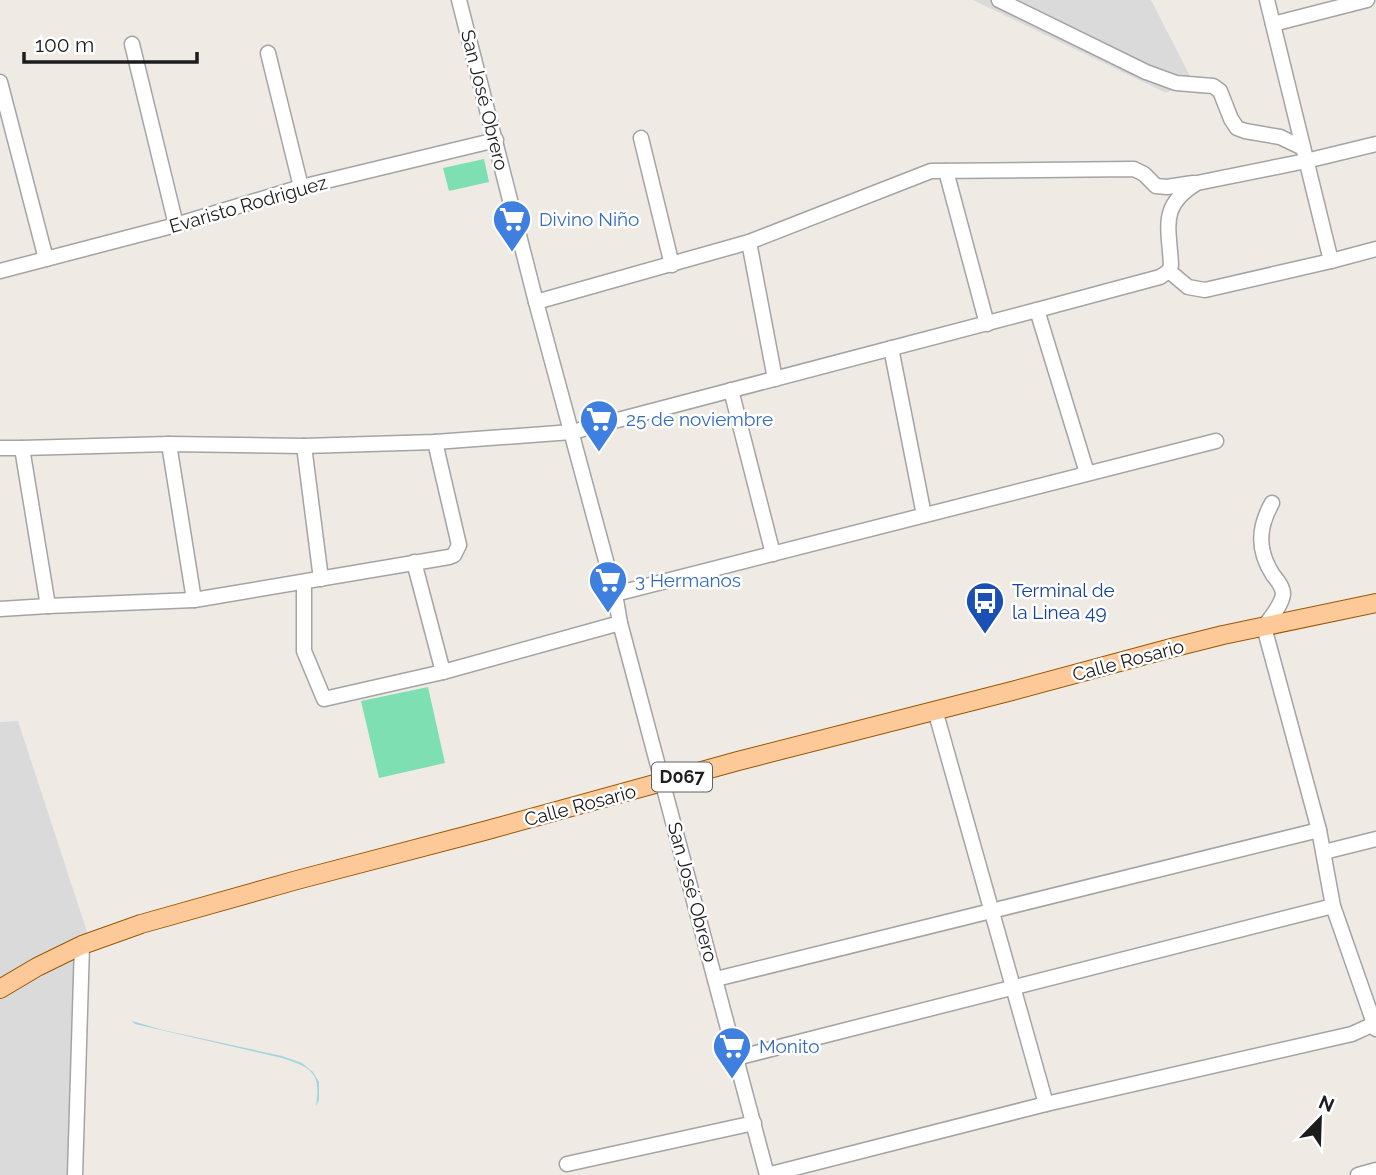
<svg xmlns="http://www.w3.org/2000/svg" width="1376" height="1175" font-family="Raleway,sans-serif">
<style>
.residential{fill:#dbdada}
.pitch{fill:#7ee0b2}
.water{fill:#a2d6de}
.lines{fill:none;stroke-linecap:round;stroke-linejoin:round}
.minor-casing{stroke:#a4a4a4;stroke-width:17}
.major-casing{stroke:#975800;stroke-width:20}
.minor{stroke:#fff;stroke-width:14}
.major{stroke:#fec999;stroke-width:18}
.labels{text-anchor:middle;stroke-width:5;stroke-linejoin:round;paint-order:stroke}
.shield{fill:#fff;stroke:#616161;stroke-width:2}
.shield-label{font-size:18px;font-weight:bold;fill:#1d1d1d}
.street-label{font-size:19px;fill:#1d1d1d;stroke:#fff}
.shop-label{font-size:19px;fill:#366cbe;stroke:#fff;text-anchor:start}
.transit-label{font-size:19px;fill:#164399;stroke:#fff;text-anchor:start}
</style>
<rect width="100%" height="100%" fill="#efeae3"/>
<g class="residential">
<polygon points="973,0 1151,0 1192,80 1166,93"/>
<polygon points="18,721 88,935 71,1175 0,1175 0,722"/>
</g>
<g class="pitch">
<polygon points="484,159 489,182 449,191 443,168"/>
<polygon points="428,687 445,763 379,778 361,701"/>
</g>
<path class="water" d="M132 1021 163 1030 282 1056 302 1063 313 1072 319 1082V1100L316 1106C321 1073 313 1068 282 1058L135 1024Z"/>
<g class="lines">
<g class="minor-casing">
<g id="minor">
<polyline points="459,0 536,302 615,594 620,623 767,1175"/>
<polyline points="999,0 1146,72 1176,83 1213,86 1220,91 1231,119 1237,128 1245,131 1280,137 1303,148"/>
<polyline points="1267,0 1331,261"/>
<polyline points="1273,24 1367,0"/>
<polyline points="132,44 176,225"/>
<polyline points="268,53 301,187"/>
<polyline points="0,82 46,259"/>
<polyline points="641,138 672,265"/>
<polyline points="946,171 987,324"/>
<polyline points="749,242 775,379"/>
<polyline points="0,271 176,225 301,187 496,140"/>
<polyline points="1169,271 1188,287 1205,290 1331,261 1376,249"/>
<polyline points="536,302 749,242 931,171 1134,169 1144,174 1156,186 1167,187 1193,183"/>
<polyline points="1037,310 1087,473"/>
<polyline points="891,348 924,515"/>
<polyline points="731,390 773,554"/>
<polyline points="169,444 194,600"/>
<polyline points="304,446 321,579"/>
<polyline points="0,448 22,448 48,606"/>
<path d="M22 448 169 444 304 446 435 442 572 432 1037 310 1160 277 1169 271 1171 265C1169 226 1159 206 1197 183L1306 161 1376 144"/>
<path d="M1272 503C1258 528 1257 550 1273 575 1277 580 1283 587 1283 594 1282 605 1270 618 1264 627L1319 830 1333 906 1376 1029"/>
<polyline points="414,562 443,672"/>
<polyline points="304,582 304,651 324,699 443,672 620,623"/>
<polyline points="615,594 1216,441"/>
<polyline points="0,609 48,606 194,600 449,557 454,555 459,545 435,442"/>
<polyline points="935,710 1046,1104"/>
<polyline points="1324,852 1376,839"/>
<polyline points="716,979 1319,830"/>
<polyline points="736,1058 1333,906"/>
<polyline points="567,1164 754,1123"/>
<polyline points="75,1175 82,945"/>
<polyline points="767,1175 1046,1104 1352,1034 1376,1023"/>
<polyline points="1358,1175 1376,1170"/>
</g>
</g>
<g class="major-casing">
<polyline id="major" points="0,989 37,967 82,945 141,924 297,880 484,831 738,761 1012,691 1175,647 1223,635 1376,603"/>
</g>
<use href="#minor" class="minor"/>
<use href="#major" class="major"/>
</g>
<defs>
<g id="supermarket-pin" transform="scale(2.0125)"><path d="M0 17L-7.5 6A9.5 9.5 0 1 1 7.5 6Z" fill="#3f7fe0" stroke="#fff"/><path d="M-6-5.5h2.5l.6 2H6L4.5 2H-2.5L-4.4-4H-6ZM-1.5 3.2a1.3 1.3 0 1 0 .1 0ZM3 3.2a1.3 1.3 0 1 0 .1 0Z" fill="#fff"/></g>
<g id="bus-pin" transform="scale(2.0125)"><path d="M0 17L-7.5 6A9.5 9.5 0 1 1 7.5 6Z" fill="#1a4fb4" stroke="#fff"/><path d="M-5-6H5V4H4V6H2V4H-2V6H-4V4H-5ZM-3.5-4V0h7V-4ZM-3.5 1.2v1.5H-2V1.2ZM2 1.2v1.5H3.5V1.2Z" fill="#fff"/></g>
</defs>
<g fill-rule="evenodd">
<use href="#supermarket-pin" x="512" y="219"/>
<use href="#supermarket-pin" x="599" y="419"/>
<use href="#supermarket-pin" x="608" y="580"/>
<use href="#bus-pin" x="985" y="601"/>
<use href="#supermarket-pin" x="732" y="1046"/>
</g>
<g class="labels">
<rect class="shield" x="652" y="762.5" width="60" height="29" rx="5"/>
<g class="shield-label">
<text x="682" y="783">D067</text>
</g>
<g class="street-label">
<text transform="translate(485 100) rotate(76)" y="7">San José Obrero</text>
<text transform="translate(248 204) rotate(-16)" y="7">Evaristo Rodriguez</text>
<text transform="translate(1128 660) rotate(-15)" y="7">Calle Rosario</text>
<text transform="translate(580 805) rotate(-15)" y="7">Calle Rosario</text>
<text transform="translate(693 892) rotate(75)" y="7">San José Obrero</text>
</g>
<g class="shop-label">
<text x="539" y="226">Divino Niño</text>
<text x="626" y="426">25 de noviembre</text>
<text x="635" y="587">3 Hermanos</text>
<text x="759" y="1053">Monito</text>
</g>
<g class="transit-label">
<text x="1012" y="597">Terminal de<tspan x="1012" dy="22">la Linea 49</tspan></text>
</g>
</g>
<g transform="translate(1320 1119) rotate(23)" stroke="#ffffff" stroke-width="5" paint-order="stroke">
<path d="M0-5L12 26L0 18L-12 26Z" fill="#1d1d1d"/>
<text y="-10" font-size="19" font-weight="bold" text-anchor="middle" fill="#1d1d1d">N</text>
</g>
<path d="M24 52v10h173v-10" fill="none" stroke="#1d1d1d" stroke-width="3.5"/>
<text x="35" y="52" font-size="21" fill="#1d1d1d" stroke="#ffffff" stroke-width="5" paint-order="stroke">100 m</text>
</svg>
